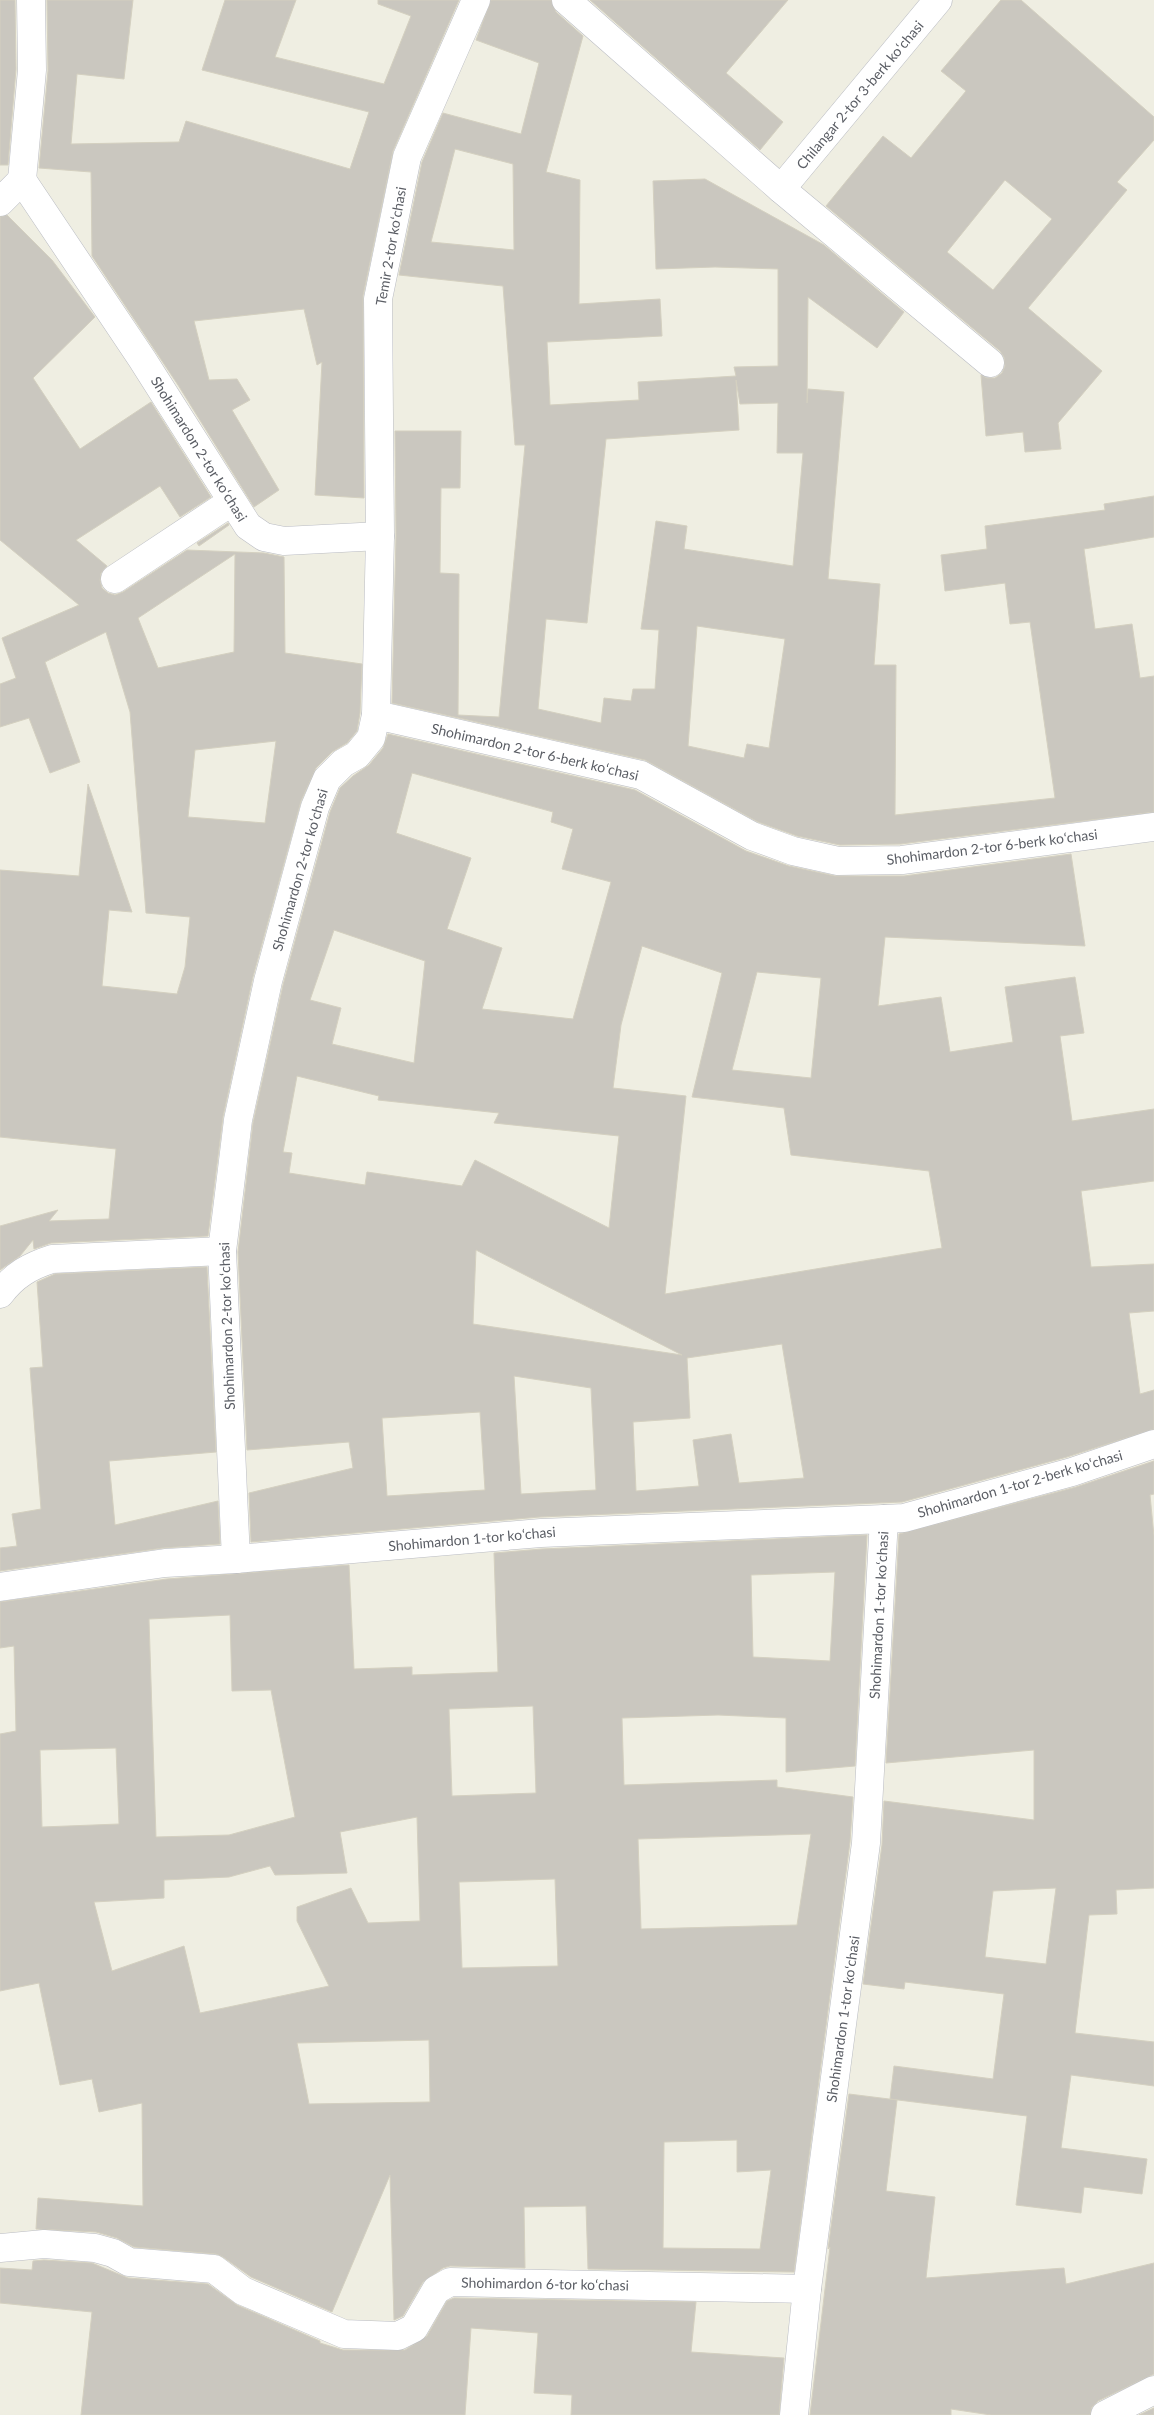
<svg xmlns="http://www.w3.org/2000/svg" width="1154" height="2415" font-family="Lato,sans-serif">
<style>
.building{fill:#cac7bf;stroke:#d4d0c0;fill-rule:evenodd}
.lines{fill:none;stroke-linecap:round;stroke-linejoin:round}
.minor-casing{stroke:#babcc3;stroke-width:29}
.minor{stroke:#fff;stroke-width:28}
.labels{text-anchor:middle;stroke-width:4;stroke-linejoin:round;paint-order:stroke}
.street-label{font-size:14px;fill:#5b5e65;stroke:#fff}
</style>
<rect width="100%" height="100%" fill="#efeee2"/>
<g class="building">
<polygon points="0,0 15,0 16,69 8,165 0,165"/>
<polygon points="47,0 133,0 124,79 77,74 71,144 179,142 186,121 350,169 369,112 202,70 225,0 296,0 275,57 384,84 411,16 378,4 378,0 459,0 393,151 363,296 364,498 315,495 322,362 317,365 304,309 194,321 209,380 237,379 250,400 232,410 279,490 254,507 178,385 92,256 91,172 39,168 48,71"/>
<path d="M491 0H551L556 12 583 36 546 172 580 180 579 304 660 299 662 336 547 342 550 405 639 400 638 382 736 376 734 367 778 366V269L715 267 656 269 653 181 705 179 824 245 904 312 877 348 808 297 807 403 808 389 844 392 828 579 880 584 874 665H896L895 815 1055 798 1030 622 1010 624 1005 583 945 591 941 555 987 549 985 526 1105 510 1104 504 1154 496V537L1084 549 1095 629 1132 624 1140 678 1154 676V812L901 844 840 845 797 836 758 822 645 760 392 703 396 536 395 431H461L460 488H441L440 573 459 574 458 715 499 717 525 445H515L503 286 399 275 422 162 443 113 521 134 539 63 476 40ZM455 149 513 164 514 250 431 242ZM736 380 740 404 778 403 777 453H803L793 566 684 549 687 526 656 521 641 629 659 630 655 689H633L631 701 604 698 601 723 538 709 546 619 587 623 606 439 739 430ZM697 626 785 639 769 748 747 744 744 758 688 746Z"/>
<polygon points="590,0 788,0 726,73 783,122 760,150"/>
<path d="M1001 0H1021L1154 117V140L1117 182 1127 190 1028 308 1102 371 1058 423 1061 449 1025 452 1023 432 986 436 981 375 987 378H995L1002 373 1005 366 1004 357 1000 351 826 206 883 136 911 158 966 91 941 71ZM1005 180 1052 219 993 290 947 252Z"/>
<path d="M7 215 52 260 95 317 33 378 80 449 151 402 211 497 180 517 160 486 76 540 107 566 101 573 100 580 102 588 108 593 115 595 123 592 187 550 264 553 284 557 285 653 362 664 360 713 357 731 347 743 332 752 316 768 301 801 253 977 223 1117 208 1236 51 1243 34 1249 33 1240 20 1256 0 1270V1226L58 1210 49 1221 109 1219 116 1149 0 1137V870L79 876 88 784 132 912 109 910 102 986 177 994 185 967 190 917 146 913 130 712 106 632 45 662 80 762 50 773 29 718 0 727V684L16 678 2 638 79 605 0 540V217ZM235 554 234 652 158 668 138 618ZM276 741 265 823 188 817 195 750Z"/>
<polygon points="228,523 229,525 199,546 197,543"/>
<path d="M388 734 635 790 746 851 789 866 835 876H904L1071 854 1085 946 885 937 878 1006 941 997 950 1052 1013 1042 1005 987 1075 977 1084 1033 1060 1036 1072 1121 1154 1109V1181L1081 1191 1091 1267 1154 1264V1311L1129 1313 1140 1394 1154 1390V1429L1067 1457 902 1502 540 1517 251 1542 249 1493 353 1468 349 1442 247 1450 238 1252 253 1123 283 985 330 812 340 788 353 776 369 765 383 748ZM412 773 553 812 551 822 573 829 562 869 611 882 573 1019 482 1009 502 948 447 929 471 858 396 833ZM334 930 425 961 414 1063 332 1044 341 1008 310 1000ZM642 946 722 973 692 1097 784 1108 791 1155 929 1171 942 1248 665 1294 686 1096 613 1088 621 1025ZM757 972 821 978 811 1078 732 1070ZM297 1076 379 1096 378 1100 499 1113 494 1123 619 1136 609 1228 475 1160 462 1186 367 1172 365 1185 289 1173 292 1153 283 1152ZM476 1250 682 1355 473 1324ZM782 1344 804 1478 739 1483 731 1434 693 1440 699 1486 636 1491 633 1422 690 1418 687 1358ZM514 1376 591 1388 596 1490 521 1494ZM480 1412 485 1490 387 1496 382 1418Z"/>
<polygon points="207,1267 216,1452 109,1461 115,1525 218,1501 220,1544 163,1548 0,1571 0,1548 17,1546 12,1514 41,1509 30,1368 43,1367 37,1282 55,1274"/>
<path d="M1154 1461V1494L1150 1495 1154 1536V1888L1116 1890 1117 1914 1089 1915 1075 2033 1154 2042V2086L1071 2075 1061 2148 1147 2159 1142 2194 1084 2187 1081 2213 1016 2205 1027 2116 890 2099 894 2066 993 2079 1004 1994 905 1982 904 1989 863 1984 882 1845 884 1801 1034 1820V1750L886 1763 899 1534 1076 1487ZM1056 1888 1046 1964 985 1957 993 1891Z"/>
<path d="M867 1535 855 1766 786 1772V1718L718 1715 622 1718 624 1785 777 1780V1787L853 1797 850 1842 794 2272 588 2269 586 2206 524 2207 525 2268 450 2266 443 2268 423 2282 403 2316 394 2320 390 2175 332 2312 251 2277 223 2257 216 2254 134 2247 117 2238 96 2232 36 2229 38 2198 143 2206 142 2103 99 2112 92 2079 60 2085 39 1983 0 1991V1734L16 1731 14 1646 0 1648V1602L167 1579 349 1565 354 1669 412 1667V1675L498 1672 494 1553 542 1549ZM835 1572 830 1661 753 1657 751 1575ZM230 1615 232 1691 271 1690 295 1817 229 1835 156 1837 149 1619ZM533 1706 536 1793 452 1796 449 1709ZM116 1748 119 1824 42 1827 40 1750ZM417 1817 420 1921 368 1923 351 1888 297 1907V1921L329 1986 200 2013 184 1946 112 1971 94 1902 164 1898V1880L229 1877 270 1866 275 1875 347 1873 340 1832ZM811 1834 797 1925 641 1929 638 1839ZM555 1879 558 1966 462 1968 459 1882ZM429 2040 430 2102 309 2104 297 2043ZM737 2140V2172L771 2170 760 2249 663 2248 664 2142Z"/>
<polygon points="849,2094 897,2100 886,2191 935,2197 926,2278 1064,2268 1066,2284 1154,2263 1154,2374 1098,2401 1092,2407 1090,2415 991,2415 951,2409 951,2415 810,2415 830,2247 828,2249"/>
<polygon points="44,2260 92,2263 128,2278 208,2284 237,2305 320,2341 320,2343 343,2350 405,2350 427,2336 447,2301 454,2298 696,2302 691,2352 784,2358 779,2415 571,2415 572,2395 534,2393 538,2333 471,2328 465,2415 81,2415 92,2312 0,2303 0,2268 32,2270 33,2261"/>
<polygon points="1154,2408 1154,2415 1139,2415"/>
</g>
<g class="lines">
<g class="minor-casing">
<g id="minor">
<polyline points="566,0 781,189 990,363"/>
<polyline points="22,180 32,70 31,0"/>
<polyline points="781,189 938,0"/>
<polyline points="0,202 22,180 142,359 248,526 264,537 284,541 380,536"/>
<polyline points="115,579 231,502"/>
<polyline points="376,715 641,775 752,836 793,851 838,861 902,860 1154,827"/>
<path d="M0 1294C14 1275 30 1266 52 1259L222 1251"/>
<polyline points="884,1519 904,1518 1072,1472 1154,1444"/>
<polyline points="236,1559 222,1251 238,1120 268,981 315,807 327,779 343,763 357,755 371,738 376,715 380,536 378,299 407,157 476,0"/>
<polyline points="0,1587 165,1563 236,1559 541,1533 884,1519 866,1843 807,2289 794,2415"/>
<polyline points="0,2248 44,2244 95,2248 113,2253 129,2262 214,2269 243,2291 344,2334 398,2336 414,2328 436,2290 450,2282 807,2289"/>
<polyline points="1105,2415 1154,2390"/>
</g>
</g>
<use href="#minor" class="minor"/>
</g>
<g class="labels">
<g class="street-label">
<text transform="translate(860 95) rotate(-50)" y="5">Chilangar 2-tor 3-berk koʻchasi</text>
<text transform="translate(391 246) rotate(-80)" y="5">Temir 2-tor koʻchasi</text>
<text transform="translate(199 449) rotate(58)" y="5">Shohimardon 2-tor koʻchasi</text>
<text transform="translate(535 752) rotate(13)" y="5">Shohimardon 2-tor 6-berk koʻchasi</text>
<text transform="translate(992 847) rotate(-7)" y="5">Shohimardon 2-tor 6-berk koʻchasi</text>
<text transform="translate(300 870) rotate(-74)" y="5">Shohimardon 2-tor koʻchasi</text>
<text transform="translate(227 1326) rotate(-92)" y="5">Shohimardon 2-tor koʻchasi</text>
<text transform="translate(1020 1484) rotate(-16)" y="5">Shohimardon 1-tor 2-berk koʻchasi</text>
<text transform="translate(472 1539) rotate(-5)" y="5">Shohimardon 1-tor koʻchasi</text>
<text transform="translate(879 1615) rotate(-87)" y="5">Shohimardon 1-tor koʻchasi</text>
<text transform="translate(843 2019) rotate(-82)" y="5">Shohimardon 1-tor koʻchasi</text>
<text transform="translate(545 2284) rotate(1)" y="5">Shohimardon 6-tor koʻchasi</text>
</g>
</g>
</svg>
